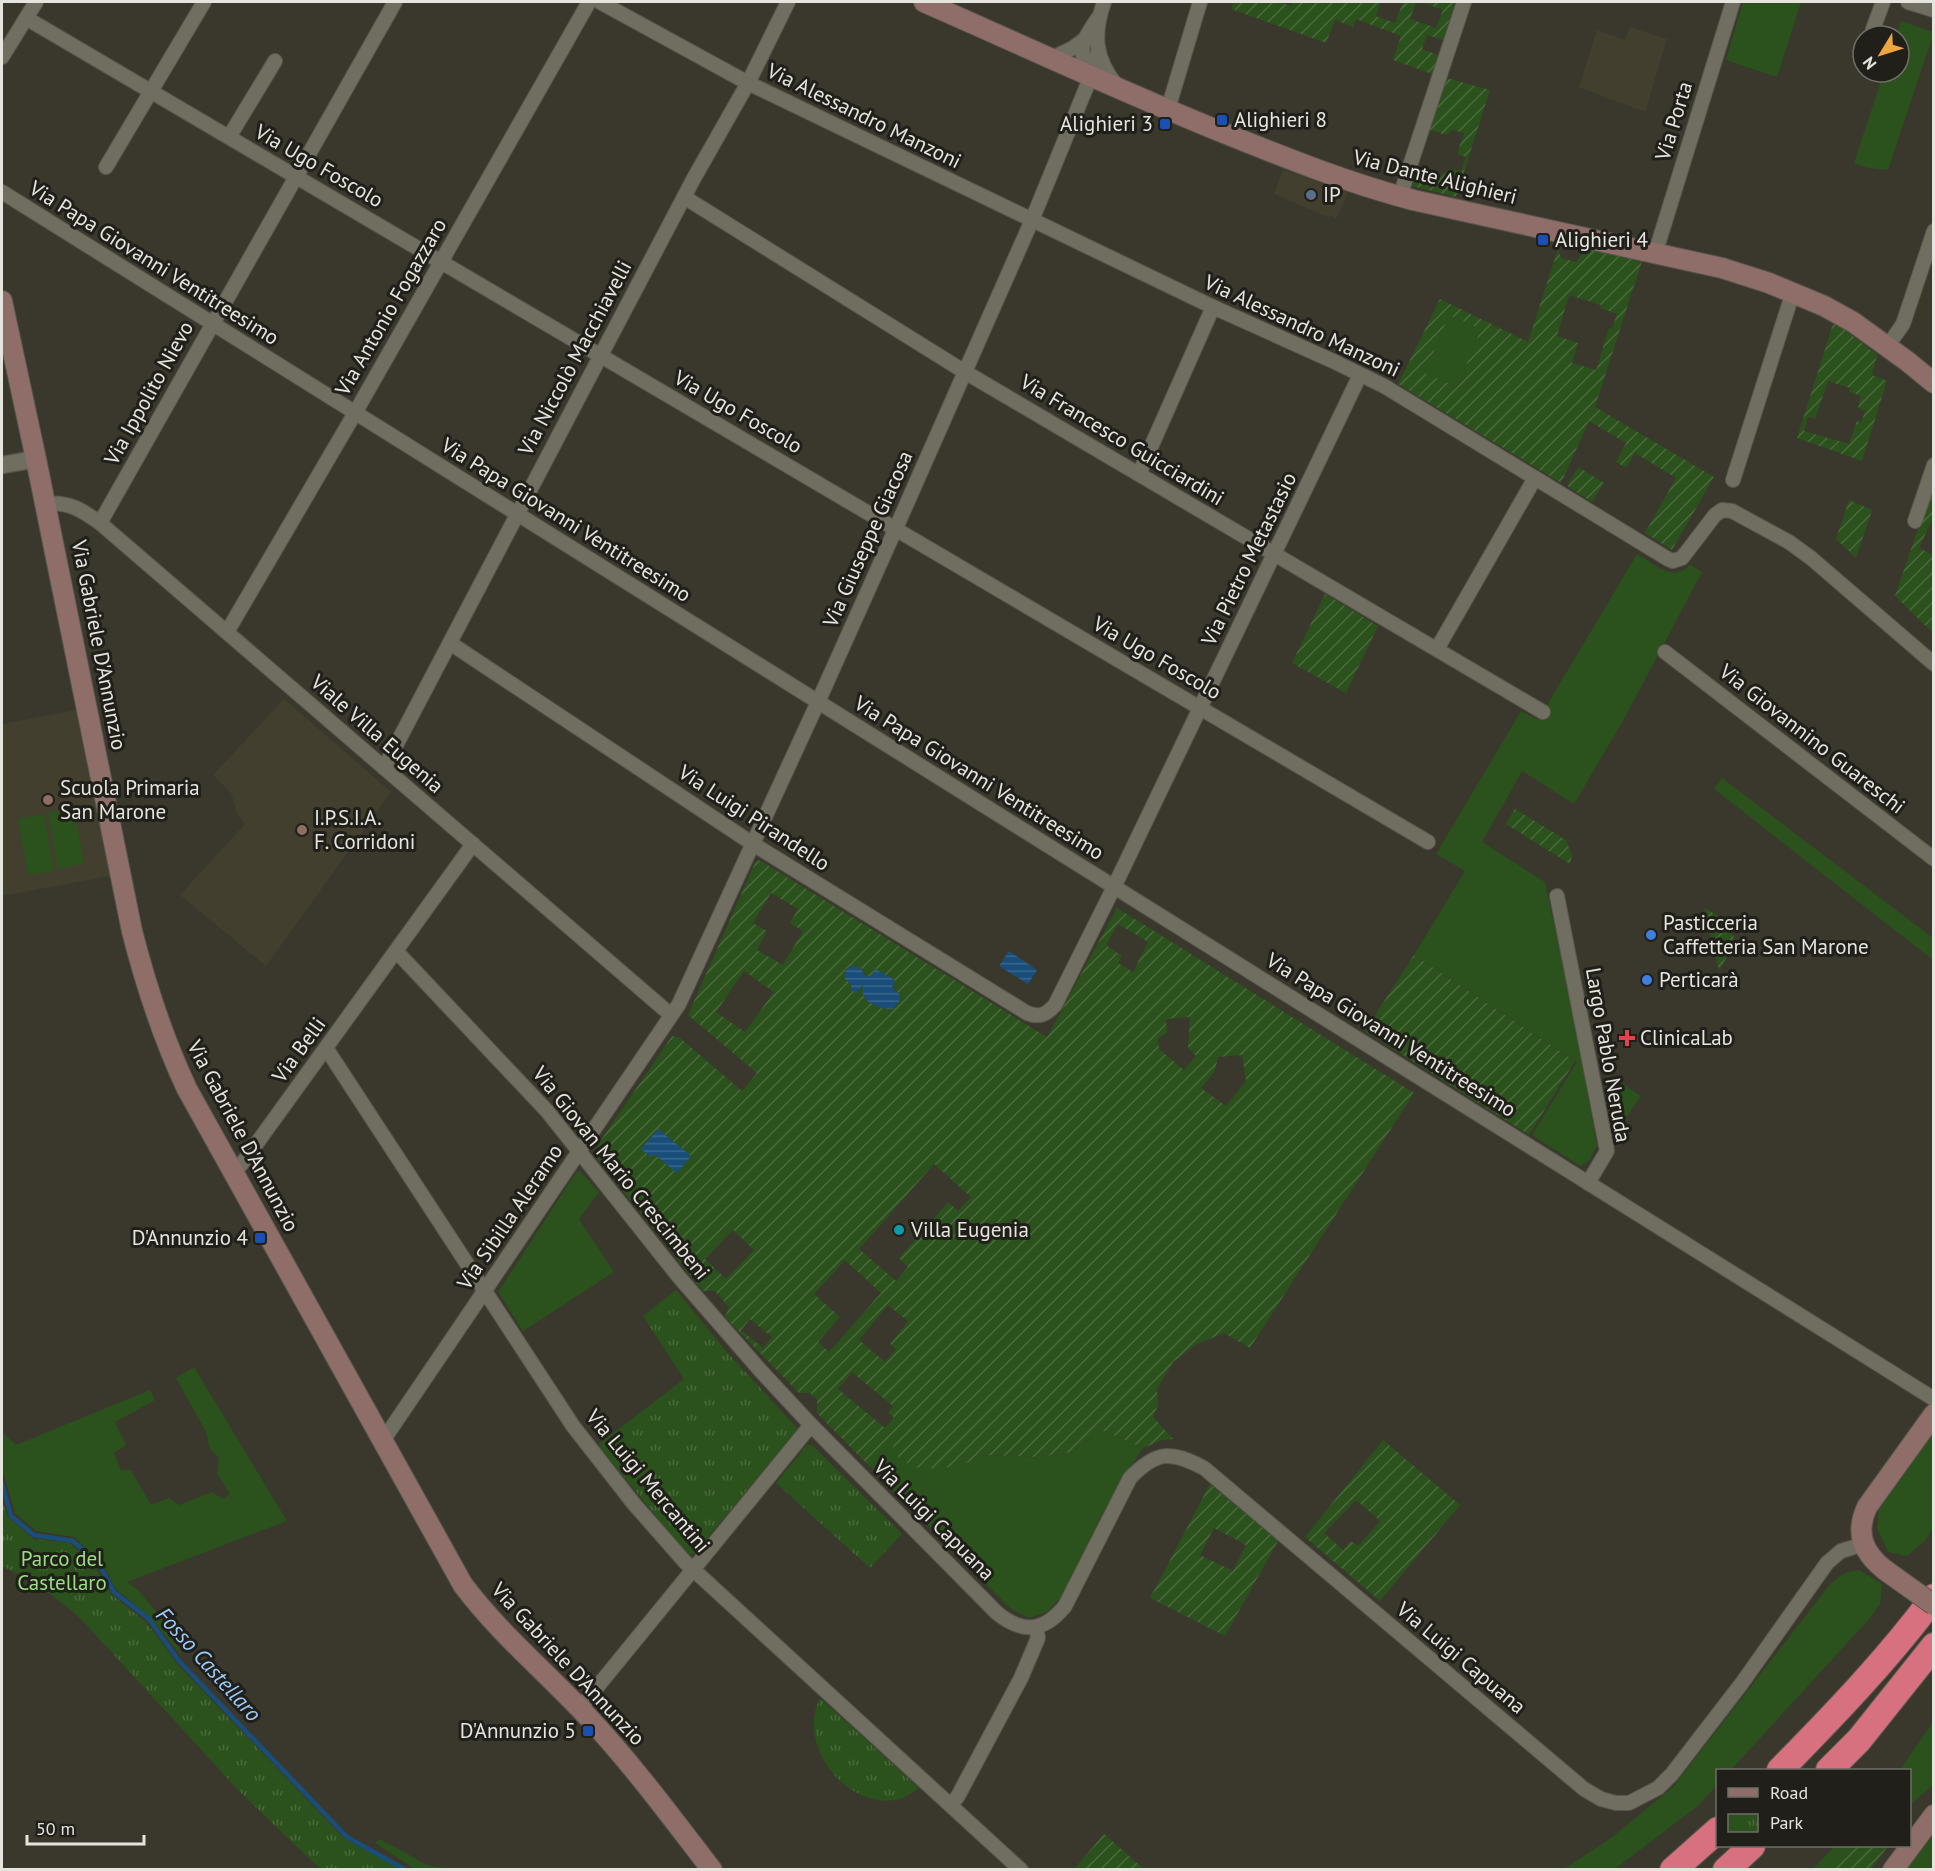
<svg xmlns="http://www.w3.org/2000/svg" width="1935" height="1871" font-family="'PT Sans',sans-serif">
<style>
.built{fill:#433f2e}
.grass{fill:#2b511c}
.park{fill:url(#park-tufts)}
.garden{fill:url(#garden-furrows);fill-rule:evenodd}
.water{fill:url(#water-rules)}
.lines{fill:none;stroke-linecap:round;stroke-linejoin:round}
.stream{stroke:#194e7b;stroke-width:4.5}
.minor-casing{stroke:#59564d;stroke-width:16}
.tertiary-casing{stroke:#59564d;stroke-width:19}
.secondary-casing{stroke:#59564d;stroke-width:22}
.motorway-casing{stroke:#59564d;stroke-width:28}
.minor{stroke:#706d61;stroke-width:14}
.tertiary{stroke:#706d61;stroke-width:16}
.secondary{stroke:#8f6e6a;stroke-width:20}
.motorway{stroke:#d8717f;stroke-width:26}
.secondary-bridge-casing{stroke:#59564d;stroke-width:22;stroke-linecap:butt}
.secondary-bridge{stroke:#8f6e6a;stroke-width:20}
.transit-dot{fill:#1a4fb4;stroke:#201f1a;stroke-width:2}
.service-dot{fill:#5c6f8a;stroke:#201f1a;stroke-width:2}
.education-dot{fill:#8d6e63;stroke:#201f1a;stroke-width:2}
.shop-dot{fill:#3f7fe0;stroke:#201f1a;stroke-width:2}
.health-dot{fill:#e0444e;stroke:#201f1a;stroke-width:2}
.culture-dot{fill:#0f9aa8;stroke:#201f1a;stroke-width:2}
.labels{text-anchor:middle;stroke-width:6;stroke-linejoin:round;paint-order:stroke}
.street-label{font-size:21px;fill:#e5e4dd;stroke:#201f1a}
.poi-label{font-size:21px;fill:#e5e4dd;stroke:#201f1a;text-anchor:start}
.park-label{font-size:21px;fill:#98df7f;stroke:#201f1a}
.water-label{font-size:22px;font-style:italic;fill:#9acdfe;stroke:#201f1a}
</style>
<defs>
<pattern id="park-tufts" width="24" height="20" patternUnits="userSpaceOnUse" patternTransform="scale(1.5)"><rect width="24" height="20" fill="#2b511c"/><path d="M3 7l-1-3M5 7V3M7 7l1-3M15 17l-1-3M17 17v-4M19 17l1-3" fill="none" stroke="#4a6a3d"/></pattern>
<pattern id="garden-furrows" width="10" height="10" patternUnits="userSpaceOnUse" patternTransform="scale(1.5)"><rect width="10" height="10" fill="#2b511c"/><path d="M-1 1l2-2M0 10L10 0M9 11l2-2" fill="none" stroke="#4a6a3d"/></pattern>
<pattern id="water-rules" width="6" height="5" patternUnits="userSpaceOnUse" patternTransform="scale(1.5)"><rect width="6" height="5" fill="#194e7b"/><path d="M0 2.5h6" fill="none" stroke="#3a678d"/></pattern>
</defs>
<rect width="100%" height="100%" fill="#3a382d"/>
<g class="built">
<polygon points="1630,27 1667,39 1645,112 1579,87 1597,30 1625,40"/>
<polygon points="1283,170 1348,192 1336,219 1330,215 1328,217 1274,194"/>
<polygon points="284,699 391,792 266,966 180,895 245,824 237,813 231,793 213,775"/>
<polygon points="76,710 110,876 2,896 2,724"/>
</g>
<g class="grass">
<polygon points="1743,2 1801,2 1777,77 1726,60"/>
<polygon points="1901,21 1933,32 1933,35 1888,170 1868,168 1854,163 1884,72 1899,72 1899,36 1896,36"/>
<polygon points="1449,314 1482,328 1457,387 1425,373"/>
<path d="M1637 554C1655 564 1672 583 1690 565L1702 572 1624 719 1574 804 1522 771 1482 842 1545 882 1580 1050 1597 1146 1589 1161 1580 1166 1532 1135 1577 1062 1414 955 1465 871 1436 854 1521 711 1538 720Z"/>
<polygon points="1722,778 1933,938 1933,960 1714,789"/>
<polygon points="74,808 84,864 58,869 48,813"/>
<polygon points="44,814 54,871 28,875 18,819"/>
<polygon points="1609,1075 1641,1096 1618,1129"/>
<polygon points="580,1171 599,1192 579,1219 614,1272 523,1331 498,1292 568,1185 576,1173"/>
<polygon points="194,1367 287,1521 127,1582 139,1591 170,1629 183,1658 151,1618 115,1588 102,1563 74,1537 36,1531 15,1513 2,1469 2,1432 16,1445 150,1390 155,1400 115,1422 126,1445 114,1453 121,1470 131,1470 151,1505 169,1498 179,1505 212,1492 223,1499 230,1494 217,1473 219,1458 210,1449 206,1432 176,1378"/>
<polygon points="1101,1430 1143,1448 1125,1475 1101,1516 1063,1595 1047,1612 1029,1618 1011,1609 870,1467 892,1444 957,1467 985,1455 1040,1457 1073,1452"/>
<polygon points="1933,1434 1933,1527 1926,1540 1907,1556 1888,1552 1877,1528 1879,1509"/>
<polygon points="1859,1570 1882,1584 1880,1604 1870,1618 1731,1770 1718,1770 1717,1785 1699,1805 1615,1869 1564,1869 1611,1838 1673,1787 1831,1583 1845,1573"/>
<polygon points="1933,1722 1933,1785 1910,1805 1910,1770 1900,1770"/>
<polygon points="1933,1835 1933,1869 1907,1869"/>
<polygon points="380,1839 427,1865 452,1869 415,1869 375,1843"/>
<polygon points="1835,1846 1856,1846 1825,1869 1812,1870"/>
</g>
<g class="park">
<polygon points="676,1290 726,1351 798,1429 694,1554 690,1555 677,1542 598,1445 684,1379 643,1316"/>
<polygon points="807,1445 812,1445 902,1534 870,1568 776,1483"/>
<path d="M2 1498 8 1517 34 1539 70 1543 95 1567 111 1594 146 1622 179 1666 341 1835 349 1841 401 1869H321L312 1861 239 1791 82 1620C58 1598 31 1579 2 1566Z"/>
<path d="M820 1698 919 1788C914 1791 908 1796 903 1798 851 1815 795 1747 820 1698Z"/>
</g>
<g class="garden">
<polygon points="1234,2 1280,2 1291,6 1293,2 1381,2 1376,16 1395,23 1403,2 1416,2 1410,19 1436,28 1443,10 1422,2 1455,2 1443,40 1427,35 1422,49 1438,55 1432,74 1393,60 1401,36 1356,19 1353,27 1335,20 1326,43 1231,9"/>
<polygon points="1447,78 1490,90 1456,197 1412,186 1417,170 1440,178 1443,172 1446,173 1448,169 1461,171 1466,157 1457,154 1464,133 1452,130 1446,135 1430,130"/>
<path d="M1558 249 1561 258 1576 262 1586 249 1642 261 1595 407 1714 477 1672 550 1645 533 1676 478 1635 453 1626 468 1616 462 1626 443 1589 421 1561 483 1398 384 1440 299 1528 342ZM1569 295 1601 305 1600 308 1617 314 1612 329 1609 328 1596 370 1572 363 1578 343 1557 336ZM1449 315 1481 329 1457 387 1425 373Z"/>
<path d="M1833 324 1845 330 1877 355 1872 375 1887 381 1862 461 1797 438ZM1828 381 1850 388 1849 392 1861 396 1858 408 1865 411 1861 423 1857 421 1849 444 1804 431 1808 417 1815 419Z"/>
<polygon points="1578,467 1604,483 1592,502 1567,486"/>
<polygon points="1933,485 1933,518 1919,548 1933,555 1933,633 1895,596"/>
<polygon points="1849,500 1872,510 1856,558 1836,539"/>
<polygon points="1325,594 1378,626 1346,693 1292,663"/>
<polygon points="1515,809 1566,840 1572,856 1570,864 1506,824"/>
<path d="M759 860 1047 1037 1117 908 1414 1093 1250 1348 1224 1333 1197 1344 1173 1362 1157 1389 1158 1405 1153 1417 1173 1439 1162 1440 1143 1448 1101 1430 1073 1452 1040 1457 985 1455 957 1467 921 1469 900 1460 892 1444 870 1467 817 1413V1399L810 1393H799L725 1317 729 1307 715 1291H703L599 1161 596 1152 599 1143 672 1036 680 1038 742 1091 757 1073 688 1015 755 863ZM771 893 798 909 790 923 803 931 783 965 757 950 767 931 753 923ZM1118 924 1148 942 1133 972 1118 963 1122 956 1106 945ZM852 966 862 969 867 977 872 975 875 969 897 991 899 1001 894 1008 885 1009 865 999 863 985 859 991 850 988 851 984 844 974 846 969ZM744 971 774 992 745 1032 716 1012ZM1190 1017 1188 1048 1196 1056 1184 1070 1159 1049 1158 1038 1167 1033 1166 1019ZM1242 1055 1246 1081 1226 1106 1201 1088 1215 1071 1218 1057ZM934 1164 971 1197 958 1211 948 1202 899 1258 908 1267 896 1281 859 1249ZM733 1230 754 1250 726 1279 705 1259ZM845 1260 881 1293 829 1352 818 1342 840 1317 814 1294ZM888 1305 908 1321 890 1344 896 1349 885 1362 859 1340ZM750 1319 772 1337 763 1348 741 1330ZM852 1372 893 1406 888 1413 894 1417 885 1428 838 1389Z"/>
<path d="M1704 908C1722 918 1730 920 1735 942L1719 971Z"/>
<polygon points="1414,955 1575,1061 1529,1135 1365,1031"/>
<path d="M1383 1440 1460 1505 1380 1601 1305 1537ZM1356 1500 1380 1521 1358 1546 1351 1541 1343 1550 1324 1533Z"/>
<path d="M1210 1484 1278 1541 1225 1636 1150 1598ZM1214 1528 1246 1545 1233 1571 1200 1555Z"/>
<polygon points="1104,1834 1144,1869 1074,1869"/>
<polygon points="1856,1846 1888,1846 1871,1869 1825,1869"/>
</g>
<g class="water">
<polygon points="1009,951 1037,970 1028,984 999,966"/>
<path d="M852 966C862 966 861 971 867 977L872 975 875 969 895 980 892 987 900 995 899 1001 894 1008C887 1011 866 1004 863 995 862 992 863 987 863 985L856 993 851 990V984L845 979C844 972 846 969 852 966Z"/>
<polygon points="658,1129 691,1156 677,1173 654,1154 651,1157 641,1149"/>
</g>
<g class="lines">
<polyline class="stream" points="2,1483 11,1516 34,1535 73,1541 99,1564 114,1592 149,1619 179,1661 347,1837 406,1870"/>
<g class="minor-casing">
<g id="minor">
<polyline points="600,2 748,83 1213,307 1335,362 1384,386 1668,559 1673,561 1682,558 1715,515 1722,510 1732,511 1789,542 1811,558 1934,664"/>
<path d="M1104 2C1093 34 1094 58 1117 86"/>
<polyline points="1908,2 1934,10"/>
<polyline points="26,18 1428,842"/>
<polyline points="1873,29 1883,2"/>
<polyline points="2,57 36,2"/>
<polyline points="1052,58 1073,48 1085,39"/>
<path d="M1091 76C1076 49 1082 42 1098 18"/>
<polyline points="1168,109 1200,2"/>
<polyline points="229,137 275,61"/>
<polyline points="106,167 204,2"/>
<polyline points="2,192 1934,1399"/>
<polyline points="1400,196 1464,2"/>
<polyline points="684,197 965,372 1543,712"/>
<polyline points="1655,254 1733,2"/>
<polyline points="1887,347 1903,324 1934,231"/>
<polyline points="1139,474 1213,307"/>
<polyline points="1733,480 1793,292"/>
<path d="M46 504C68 501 82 510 100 523L671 1015"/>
<polyline points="1915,521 1934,465"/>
<polyline points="100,523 395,2"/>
<polyline points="227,632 355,413 589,2"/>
<path d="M450 643 753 844 1027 1013C1039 1018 1046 1015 1055 1005L1114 887 1360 375"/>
<polyline points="1437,649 1535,478"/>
<polyline points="1665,652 1934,859"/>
<polyline points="384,768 694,178 748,83 788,2"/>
<polyline points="1557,896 1607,1151 1588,1183"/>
<path d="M396 951 547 1111 679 1277 759 1369 811 1425 997 1613C1023 1634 1044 1632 1065 1606L1130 1478C1157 1450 1171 1451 1204 1468L1584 1789 1601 1799 1616 1803H1629L1658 1788 1672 1774 1742 1683 1827 1563 1841 1551 1864 1544"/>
<polyline points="326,1048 573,1426 634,1504 685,1562 1021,1870"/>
<polyline points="234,1173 244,1161 473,844"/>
<polyline points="382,1442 679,1004 818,702 896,528 1032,220 1091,76 1098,52"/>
<polyline points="580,1708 811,1425"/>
<polyline points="951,1805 958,1796 1021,1678 1038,1638 1036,1627"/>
</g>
</g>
<g class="tertiary-casing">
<polyline id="tertiary" points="2,465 36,459"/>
</g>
<g class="secondary-casing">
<g id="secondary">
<path d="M924 2C1024 46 1123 92 1224 133 1286 158 1348 183 1413 200L1722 268 1769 283 1824 306 1853 322 1907 361 1934 383"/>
<path d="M2 301 36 459 132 931C146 986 163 1038 187 1089L463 1585C500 1634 546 1672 588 1717 633 1765 672 1818 712 1870"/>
<path d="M1885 1570C1863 1553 1855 1533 1867 1507L1934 1414"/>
<polyline points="1893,1870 1934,1815"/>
</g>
</g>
<g class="motorway-casing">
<g id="motorway">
<path d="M1780 1770C1834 1715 1888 1659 1934 1597"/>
<polyline points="1829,1770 1859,1740 1934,1646"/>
<polyline points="1673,1870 1718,1830"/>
<polyline points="1726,1870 1752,1846"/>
</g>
</g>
<use href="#minor" class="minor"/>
<use href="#tertiary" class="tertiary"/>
<use href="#secondary" class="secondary"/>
<use href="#motorway" class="motorway"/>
<g class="secondary-bridge-casing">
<polyline id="secondary-bridge" points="1885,1570 1934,1605"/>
</g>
<use href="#secondary-bridge" class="secondary-bridge"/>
</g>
<g class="transit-dot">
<rect x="1216" y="114" width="12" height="12" rx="3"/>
<rect x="1159" y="118" width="12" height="12" rx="3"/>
<rect x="1537" y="234" width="12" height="12" rx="3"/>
<rect x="254" y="1232" width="12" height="12" rx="3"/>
<rect x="582" y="1725" width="12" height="12" rx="3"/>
</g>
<circle class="service-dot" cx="1311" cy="195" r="6"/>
<g class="education-dot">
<circle cx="48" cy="800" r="6"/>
<circle cx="302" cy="830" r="6"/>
</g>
<g class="shop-dot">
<circle cx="1651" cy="935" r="6"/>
<circle cx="1647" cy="980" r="6"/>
</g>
<path class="health-dot" d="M1624 1029h6v6h6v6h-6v6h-6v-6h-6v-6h6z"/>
<circle class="culture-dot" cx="899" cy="1230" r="6"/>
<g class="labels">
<g class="street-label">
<text transform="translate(864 116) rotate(26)" y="7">Via Alessandro Manzoni</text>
<text transform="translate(1674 121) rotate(-73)" y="7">Via Porta</text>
<text transform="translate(319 166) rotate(30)" y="7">Via Ugo Foscolo</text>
<text transform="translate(1435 177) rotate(14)" y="7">Via Dante Alighieri</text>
<text transform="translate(154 263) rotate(32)" y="7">Via Papa Giovanni Ventitreesimo</text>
<text transform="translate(391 307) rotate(-60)" y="7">Via Antonio Fogazzaro</text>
<text transform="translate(1302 326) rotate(25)" y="7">Via Alessandro Manzoni</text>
<text transform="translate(575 358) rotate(-62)" y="7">Via Niccolò Macchiavelli</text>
<text transform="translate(149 393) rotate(-61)" y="7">Via Ippolito Nievo</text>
<text transform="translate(738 412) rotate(30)" y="7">Via Ugo Foscolo</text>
<text transform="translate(1122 440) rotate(31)" y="7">Via Francesco Guicciardini</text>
<text transform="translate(566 520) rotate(32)" y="7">Via Papa Giovanni Ventitreesimo</text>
<text transform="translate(868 539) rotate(-66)" y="7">Via Giuseppe Giacosa</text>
<text transform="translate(1249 559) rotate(-64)" y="7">Via Pietro Metastasio</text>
<text transform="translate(99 645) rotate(79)" y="7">Via Gabriele D'Annunzio</text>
<text transform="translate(1157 658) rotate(30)" y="7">Via Ugo Foscolo</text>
<text transform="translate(377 734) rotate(41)" y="7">Viale Villa Eugenia</text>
<text transform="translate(1812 739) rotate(38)" y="7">Via Giovannino Guareschi</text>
<text transform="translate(979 778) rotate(32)" y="7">Via Papa Giovanni Ventitreesimo</text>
<text transform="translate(754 818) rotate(33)" y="7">Via Luigi Pirandello</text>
<text transform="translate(1391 1035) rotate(32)" y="7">Via Papa Giovanni Ventitreesimo</text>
<text transform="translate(299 1050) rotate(-54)" y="7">Via Belli</text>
<text transform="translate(1608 1055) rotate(80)" y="7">Largo Pablo Neruda</text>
<text transform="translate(243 1136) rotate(62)" y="7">Via Gabriele D'Annunzio</text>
<text transform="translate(621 1173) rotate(51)" y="7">Via Giovan Mario Crescimbeni</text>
<text transform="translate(510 1217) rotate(-56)" y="7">Via Sibilla Aleramo</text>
<text transform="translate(648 1481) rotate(50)" y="7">Via Luigi Mercantini</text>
<text transform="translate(934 1520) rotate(45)" y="7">Via Luigi Capuana</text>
<text transform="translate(1461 1658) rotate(40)" y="7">Via Luigi Capuana</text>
<text transform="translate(568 1664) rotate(47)" y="7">Via Gabriele D'Annunzio</text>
</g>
<g class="poi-label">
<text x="1234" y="127">Alighieri 8</text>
<text x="1153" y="131" text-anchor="end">Alighieri 3</text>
<text x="1323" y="202">IP</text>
<text x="1555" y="247">Alighieri 4</text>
<text x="60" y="795">Scuola Primaria<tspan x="60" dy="24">San Marone</tspan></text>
<text x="314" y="825">I.P.S.I.A.<tspan x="314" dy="24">F. Corridoni</tspan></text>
<text x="1663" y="930">Pasticceria<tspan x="1663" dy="24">Caffetteria San Marone</tspan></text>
<text x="1659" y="987">Perticarà</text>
<text x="1640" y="1045">ClinicaLab</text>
<text x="911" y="1237">Villa Eugenia</text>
<text x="248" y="1245" text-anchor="end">D'Annunzio 4</text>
<text x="576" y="1738" text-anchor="end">D'Annunzio 5</text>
</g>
<g class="park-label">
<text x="62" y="1566">Parco del<tspan x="62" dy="24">Castellaro</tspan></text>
</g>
<g class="water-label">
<text transform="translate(209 1664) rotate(48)" y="8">Fosso Castellaro</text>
</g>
</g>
<rect width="1935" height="1871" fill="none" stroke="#e5e4dd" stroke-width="6"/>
<rect x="1716" y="1769" width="195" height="78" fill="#201f1a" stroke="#6f6e68" stroke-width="1.5"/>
<rect x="1728" y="1788" width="30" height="9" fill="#8f6e6a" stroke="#6f6e68" stroke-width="1.5"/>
<text x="1770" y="1799" font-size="18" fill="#e5e4dd">Road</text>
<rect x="1728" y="1814" width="30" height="18" fill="url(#park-tufts)" stroke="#6f6e68" stroke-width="1.5"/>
<text x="1770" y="1829" font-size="18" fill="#e5e4dd">Park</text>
<g transform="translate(1881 54) rotate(232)"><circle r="28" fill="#201f1a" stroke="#6f6e68" stroke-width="1.5"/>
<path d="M0-4.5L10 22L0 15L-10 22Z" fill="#f0a63e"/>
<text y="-9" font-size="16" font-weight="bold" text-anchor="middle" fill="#e5e4dd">N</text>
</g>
<path d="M27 1835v9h117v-9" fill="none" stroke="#e5e4dd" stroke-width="3"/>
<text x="36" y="1835" font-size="18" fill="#e5e4dd" stroke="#201f1a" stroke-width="4.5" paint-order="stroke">50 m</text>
</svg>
